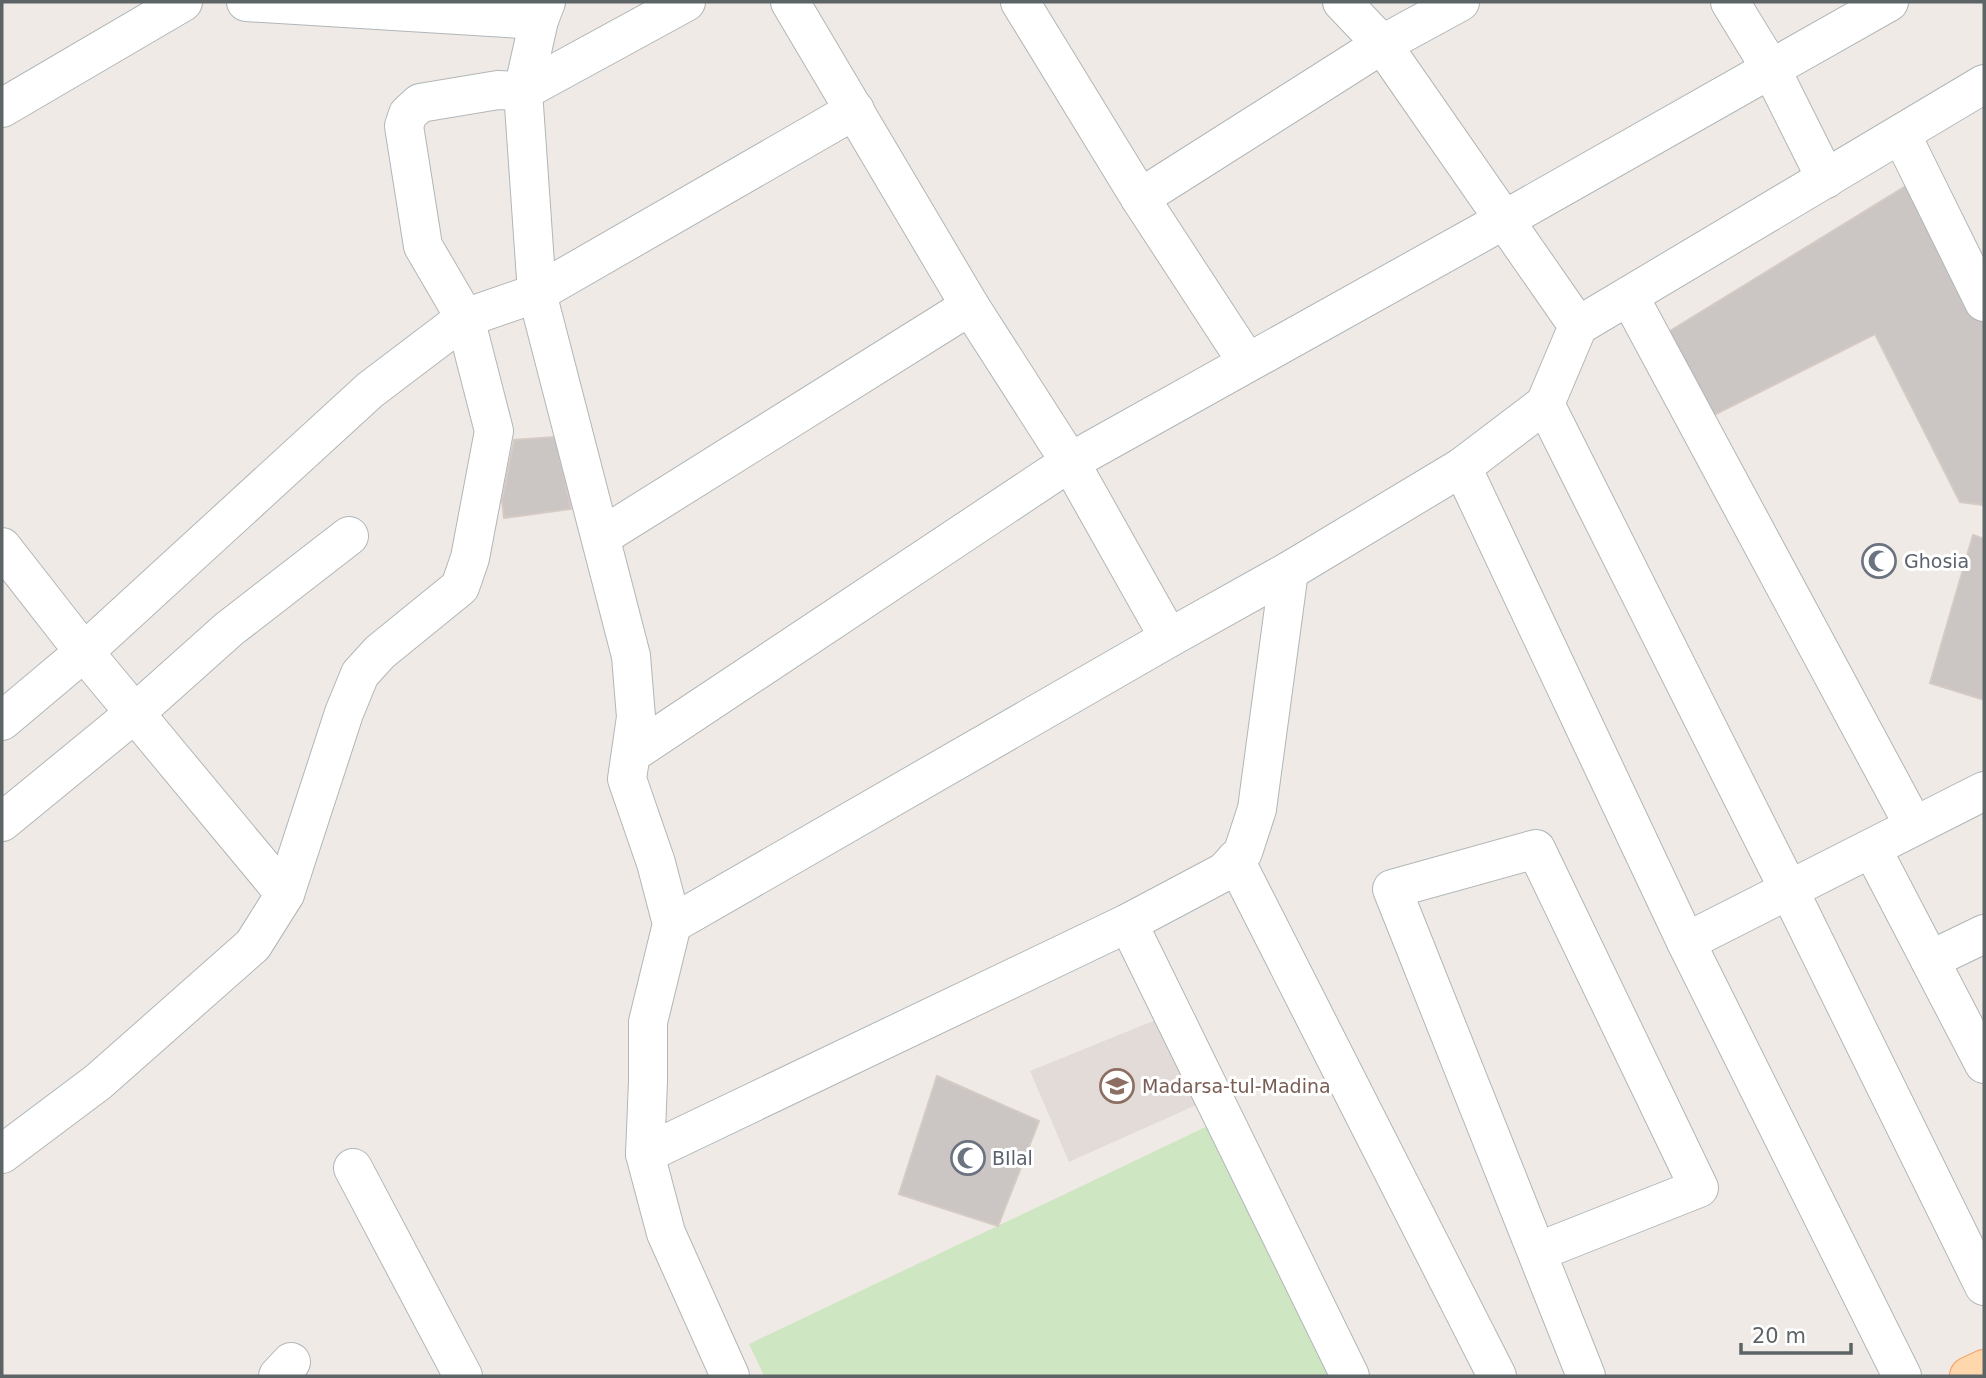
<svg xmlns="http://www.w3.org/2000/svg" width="1986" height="1378" font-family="'DejaVu Sans',sans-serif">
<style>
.education{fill:#e2dbd7}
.green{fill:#cee7c2}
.building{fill:#cbc5c3;stroke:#d5cac4;stroke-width:2}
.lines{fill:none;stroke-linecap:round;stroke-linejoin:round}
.minor-casing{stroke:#b1b6b8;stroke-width:40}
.major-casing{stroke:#f3995b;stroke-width:40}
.minor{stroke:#fff;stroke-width:38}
.major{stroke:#ffd7ac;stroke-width:38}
.labels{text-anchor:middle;stroke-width:6;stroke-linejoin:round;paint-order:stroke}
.worship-label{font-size:19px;fill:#5b616d;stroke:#fff;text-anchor:start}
.education-label{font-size:19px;fill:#785e54;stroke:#fff;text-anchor:start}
</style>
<rect width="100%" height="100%" fill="#f0eae6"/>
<polygon class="education" points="1163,1017 1205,1101 1069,1162 1030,1071"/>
<polygon class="green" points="1212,1124 1335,1376 764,1376 749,1344"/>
<g class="building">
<polygon points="1919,178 1984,314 1984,505 1960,502 1875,334 1714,415 1665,334"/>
<polygon points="555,437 571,509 504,518 502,501 514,440"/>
<polygon points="1973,535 1984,539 1984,700 1930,683"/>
<polygon points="937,1076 1039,1121 998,1226 899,1194"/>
</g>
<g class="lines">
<g class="minor-casing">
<g id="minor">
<polyline points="246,2 539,20"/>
<polyline points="546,2 539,20 523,91 537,293 631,656 636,717 627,779 656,863 672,924 648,1022 648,1081 645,1154 666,1233 730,1376"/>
<polyline points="790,2 970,306 1070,462 1169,638"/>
<polyline points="1020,2 1140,198 1247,362"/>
<polyline points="1342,2 1382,44 1578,326"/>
<polyline points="1730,2 1771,69 1826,179"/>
<polyline points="2,108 183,2"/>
<polyline points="1901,134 1984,302"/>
<polyline points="1140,198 1381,45 1460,2"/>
<polyline points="1629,296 1914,826"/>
<polyline points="1545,404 1789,890 1984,1286"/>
<polyline points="1462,467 1686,942 1902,1376"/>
<polyline points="601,537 970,306"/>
<polyline points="2,547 84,652 285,894"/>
<polyline points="2,721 84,652 370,390 465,318 537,293 855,110"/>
<polyline points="631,754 1070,462 1504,220 1889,2"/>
<polyline points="2,822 135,713 229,629 349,536"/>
<polyline points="1872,849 1984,1064"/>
<polyline points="1235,860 1497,1376"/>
<polyline points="1128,923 1350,1376"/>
<polyline points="672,924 1169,638 1289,571 1462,467 1545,404 1578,326 1984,84"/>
<polyline points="1686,942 1984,791"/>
<polyline points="1930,960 1984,934"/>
<polyline points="2,1154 98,1082 253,945 285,894 344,713 360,674 380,652 460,587 470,558 494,431 465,318 423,246 404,126 408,114 420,103 498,90 523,91 686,2"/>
<polyline points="645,1154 1128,923 1224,872 1243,852 1257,809 1289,571"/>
<polyline points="353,1168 463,1376"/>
<polyline points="1537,1252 1699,1188 1536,849 1392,889 1586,1376"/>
<polyline points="278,1376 291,1362"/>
</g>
</g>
<g class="major-casing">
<polyline id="major" points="1969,1376 1984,1369"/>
</g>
<use href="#minor" class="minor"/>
<use href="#major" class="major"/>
</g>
<defs>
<g id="mosque-ring" transform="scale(1.75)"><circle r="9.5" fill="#fff" stroke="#6b7280" stroke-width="1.5"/><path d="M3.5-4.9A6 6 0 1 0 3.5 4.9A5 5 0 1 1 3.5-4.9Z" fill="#6b7280"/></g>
<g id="school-ring" transform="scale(1.75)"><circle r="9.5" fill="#fff" stroke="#8d6e63" stroke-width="1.5"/><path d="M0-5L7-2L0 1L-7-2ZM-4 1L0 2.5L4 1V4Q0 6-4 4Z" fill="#8d6e63"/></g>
</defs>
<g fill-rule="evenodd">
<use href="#mosque-ring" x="1879" y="561"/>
<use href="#school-ring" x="1117" y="1086"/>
<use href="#mosque-ring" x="968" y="1158"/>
</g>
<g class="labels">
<g class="worship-label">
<text x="1904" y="568">Ghosia</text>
<text x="992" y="1165">BIlal</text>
</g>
<g class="education-label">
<text x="1142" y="1093">Madarsa-tul-Madina</text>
</g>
</g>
<rect width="1986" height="1378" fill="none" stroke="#5d6466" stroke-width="7"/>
<path d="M1741 1343v10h110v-10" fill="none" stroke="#5d6466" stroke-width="3.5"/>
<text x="1752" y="1343" font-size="21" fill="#5d6466" stroke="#ffffff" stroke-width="5" paint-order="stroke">20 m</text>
</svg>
